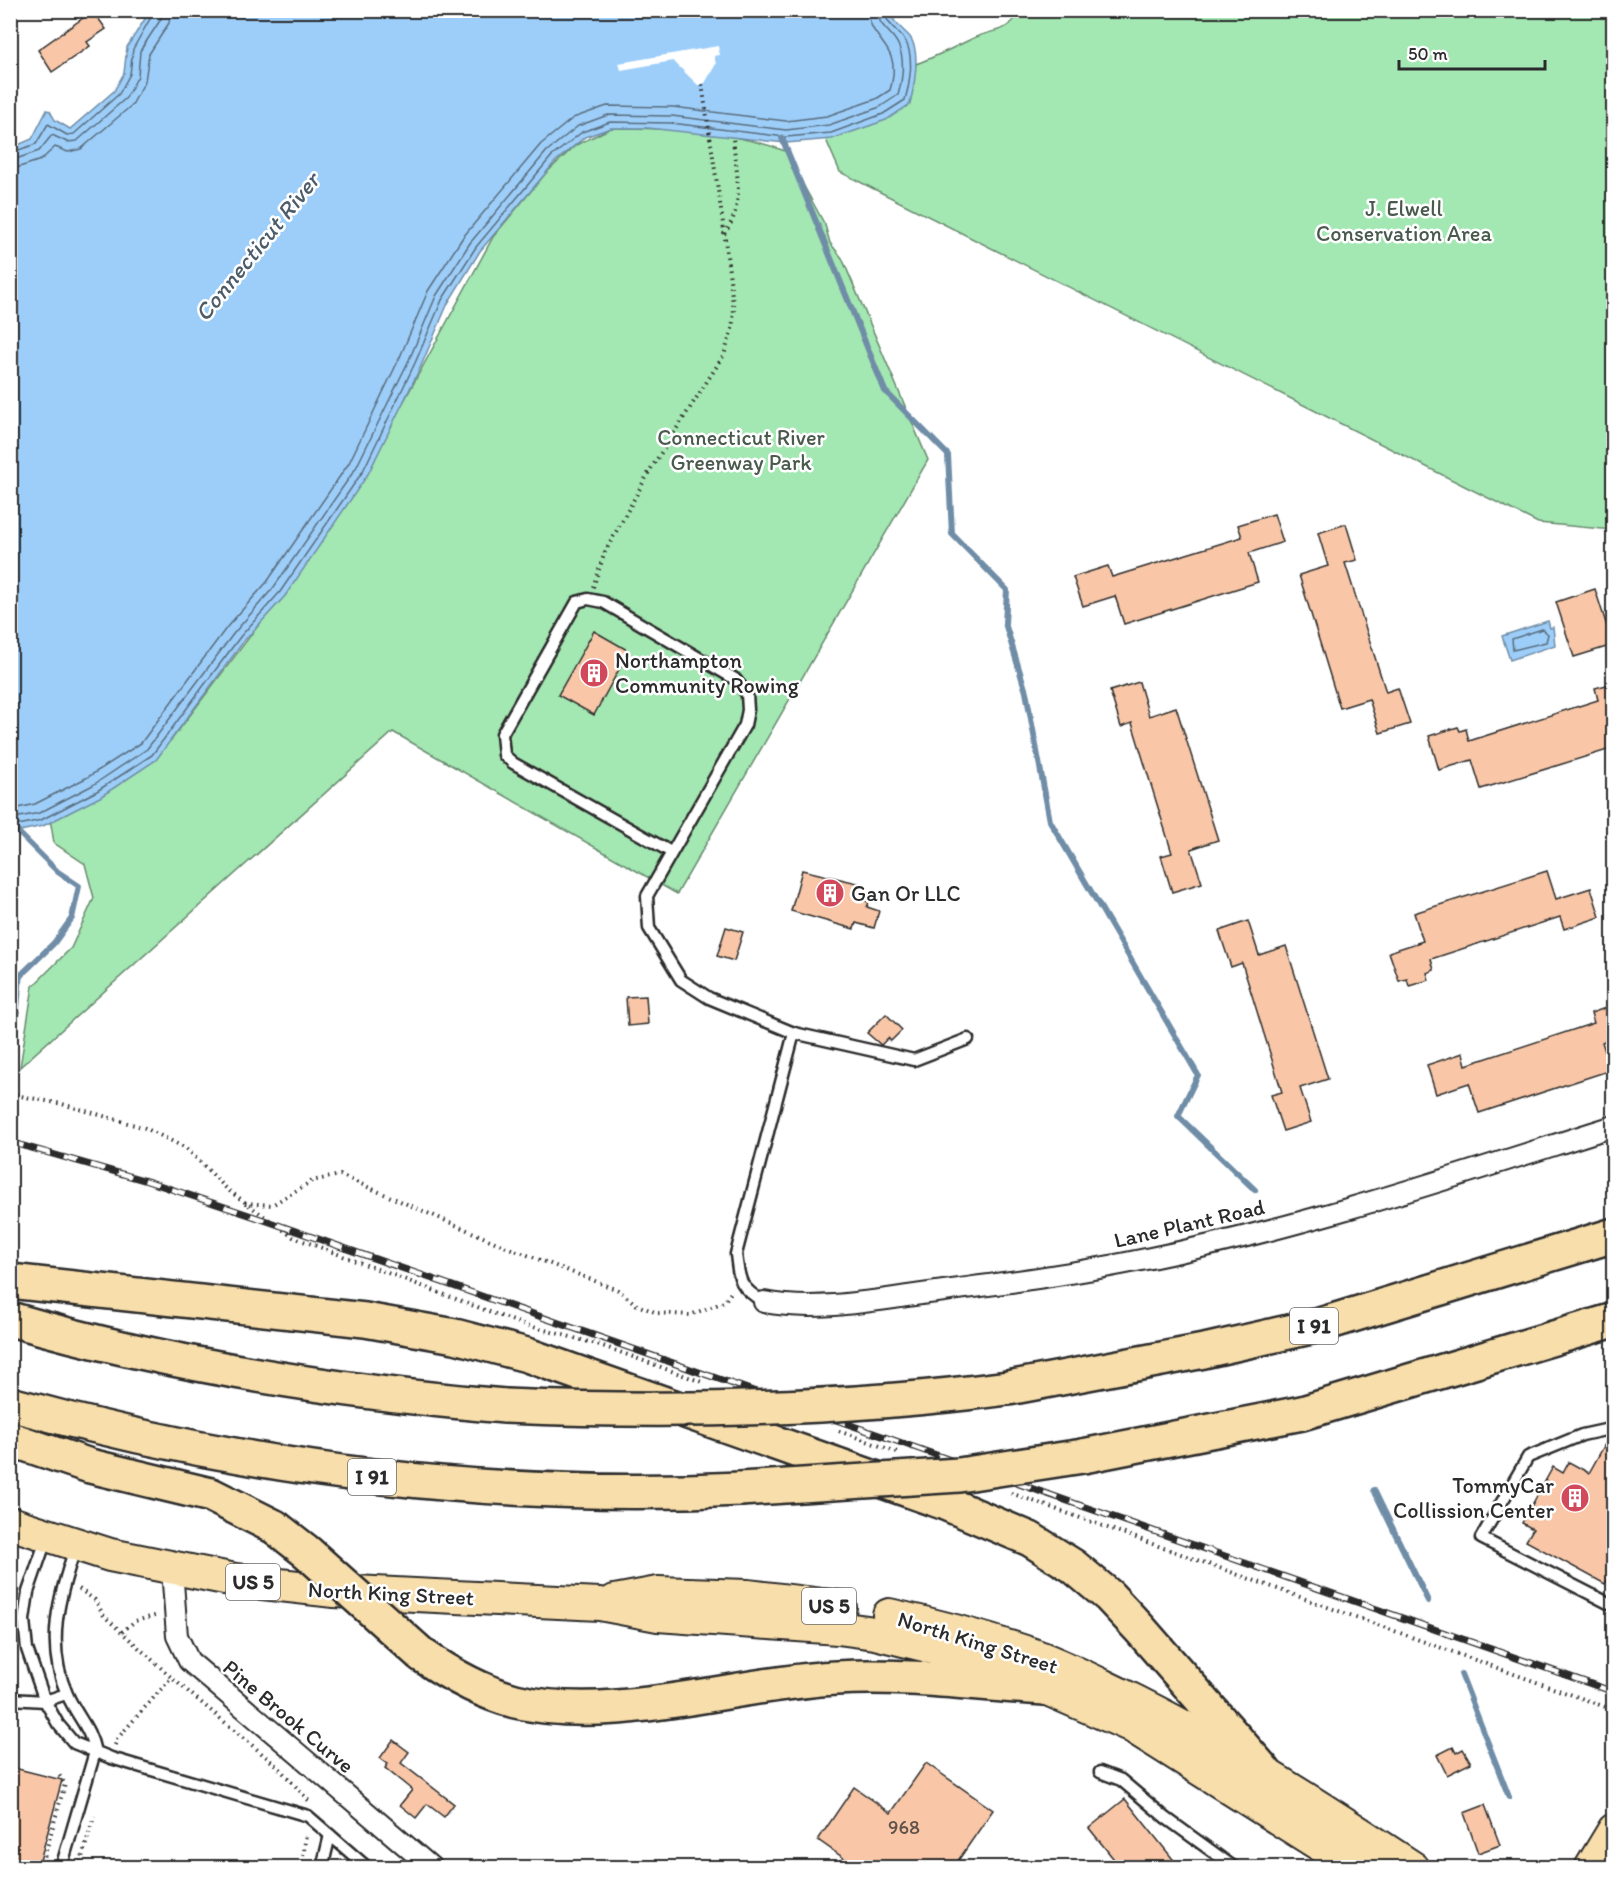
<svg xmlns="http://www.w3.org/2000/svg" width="1624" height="1878" font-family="Itim,sans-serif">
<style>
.green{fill:#a3e7b2;stroke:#67896e;stroke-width:1.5}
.water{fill:#9dcef9;stroke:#6f8da7;stroke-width:1.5}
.pier{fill:#fff}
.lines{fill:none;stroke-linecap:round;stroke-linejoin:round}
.shore{stroke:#596c7d;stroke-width:1.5}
.stream{stroke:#6f8da7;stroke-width:6}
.building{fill:#f9c7a8;stroke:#2b2b2b;stroke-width:1.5}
.lane-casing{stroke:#2b2b2b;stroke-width:15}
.street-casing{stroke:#2b2b2b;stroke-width:24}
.primary-casing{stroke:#2b2b2b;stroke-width:36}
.highway-casing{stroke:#2b2b2b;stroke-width:38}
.path{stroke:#2b2b2b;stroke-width:4;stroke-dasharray:1.5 4.5;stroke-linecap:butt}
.lane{stroke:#fff;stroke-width:10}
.street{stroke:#fff;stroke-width:20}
.primary{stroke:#f8deab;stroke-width:32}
.highway{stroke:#f8deab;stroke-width:33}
.rail-casing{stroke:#2b2b2b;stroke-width:7}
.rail{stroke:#fff;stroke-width:4.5;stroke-dasharray:14;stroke-linecap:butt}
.highway-bridge-casing{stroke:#2b2b2b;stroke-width:38;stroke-linecap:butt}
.highway-bridge{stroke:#f8deab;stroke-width:33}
.labels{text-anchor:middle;stroke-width:5;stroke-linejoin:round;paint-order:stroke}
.number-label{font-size:20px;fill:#5e524a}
.shield{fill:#fff;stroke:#6b6b6b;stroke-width:1.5}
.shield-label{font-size:21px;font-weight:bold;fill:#2b2b2b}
.park-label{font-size:22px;fill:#495a4d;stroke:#fff}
.poi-label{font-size:22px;fill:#2b2b2b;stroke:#fff;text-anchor:start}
.street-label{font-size:22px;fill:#2b2b2b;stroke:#fff}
.water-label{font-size:24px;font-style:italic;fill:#4d5c69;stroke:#fff}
</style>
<rect width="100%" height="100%" fill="#fff"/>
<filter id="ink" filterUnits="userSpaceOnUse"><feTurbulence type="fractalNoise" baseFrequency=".0167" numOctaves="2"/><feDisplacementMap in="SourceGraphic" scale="12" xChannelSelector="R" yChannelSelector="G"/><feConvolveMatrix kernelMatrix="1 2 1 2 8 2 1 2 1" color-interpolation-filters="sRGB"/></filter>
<g filter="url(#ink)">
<g class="green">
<path d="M1021 11H1613V530L1538 523 840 172 804 89C840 81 878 76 913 65 934 58 956 46 976 37 1000 27 1004 35 1021 11Z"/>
<path d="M611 128C666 128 734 131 785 151L825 225 830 243 842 258 928 460 677 894 393 732 20 1067 33 986 71 948 94 898 85 864 54 843 49 812 115 787 172 739 317 548 404 401 493 237 546 173 576 145Z"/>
</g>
<g class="water">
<path d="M150 11H890C892 22 903 29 910 37 921 52 914 87 910 104L886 120 832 139 786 143 648 128H611L585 137 555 162 480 251 448 303 421 366 368 474 285 596 244 641 156 760 100 797 43 826 11 833V148L32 139 47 110 50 111 55 120 70 129 114 91 124 73 127 47Z"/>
<polygon points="1548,621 1550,628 1553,627 1555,645 1510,660 1502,636"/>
</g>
<polygon class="pier" points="718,46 720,55 714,56 716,64 705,83 698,85 673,61 621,70 619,63"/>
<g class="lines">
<g class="shore">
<polyline points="10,153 36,144 48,124 67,135 74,134 119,94 130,74 133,49 155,10"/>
<polyline points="10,161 39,151 52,135 67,142 77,141 126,98 138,76 140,51 161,19 162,10"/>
<polyline points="10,170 41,160 55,147 68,152 81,149 132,105 145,81 149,54 169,23 171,10"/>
<polygon points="1542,629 1548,634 1546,642 1513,650 1512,639"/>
<path d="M10 810 35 804 88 777 141 743 227 627 267 582 349 463 400 357 428 291 463 237 541 144 573 118 607 106 673 107 786 121 827 116 876 99 890 90C904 43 869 44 868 10"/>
<path d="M10 819 39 813 93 785 147 749 234 633 274 587 356 468 409 360 436 296 470 243 547 151 578 126 608 115 672 116 786 130 829 125 880 107 898 95C902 81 905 62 899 47 894 32 878 28 877 10"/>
<path d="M10 827 41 820 97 791 152 755 240 637 280 592 363 471 415 363 442 300 476 247 551 157 582 132 610 122 671 123 786 137 831 133 883 114 905 100C910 84 914 58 906 42 899 30 885 25 885 10"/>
</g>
<g class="stream">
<polyline points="782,138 885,391 948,455 952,534 1007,590 1005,623 1026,692 1050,821 1198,1075 1178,1116 1255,1190"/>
<polyline points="10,824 58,872 79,886 72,918 54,943 20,976 14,1040"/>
<polyline points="1374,1490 1428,1601"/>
<polyline points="1461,1674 1509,1797"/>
</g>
</g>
<g class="building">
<polygon points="93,11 106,29 87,42 90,46 52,72 38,50"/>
<polygon points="1274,514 1283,542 1249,553 1258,582 1124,624 1115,596 1083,606 1073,577 1108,566 1112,577 1242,537 1238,525"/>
<polygon points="1346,524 1357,560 1345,563 1386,692 1398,688 1410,724 1380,733 1369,699 1340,708 1299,575 1328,566 1318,533"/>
<polygon points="1595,589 1613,645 1574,657 1556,602"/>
<polygon points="594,631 629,651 594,715 558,695"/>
<polygon points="1139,682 1149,716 1176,707 1218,840 1191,849 1202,883 1172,892 1161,856 1172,853 1132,723 1121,727 1110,691"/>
<polygon points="1614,683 1614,748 1481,789 1472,760 1439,770 1429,736 1458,727 1460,731 1466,729 1469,741 1598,700 1595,688"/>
<polygon points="802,870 866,885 862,900 869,902 867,907 879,911 874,928 856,923 854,929 791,911"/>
<polygon points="1547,871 1556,899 1591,888 1600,917 1564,929 1560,917 1431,959 1434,970 1427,973 1429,980 1409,986 1407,979 1399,981 1389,952 1423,941 1414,913"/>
<polygon points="1248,921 1259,955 1286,946 1328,1079 1300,1088 1311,1122 1283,1131 1271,1095 1282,1092 1242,963 1231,967 1219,931"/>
<polygon points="726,927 743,932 734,961 717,956"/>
<polygon points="646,996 648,1024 628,1026 626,997"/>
<polygon points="1614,1005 1614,1038 1602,1042 1611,1070 1479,1113 1469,1083 1436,1094 1427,1065 1463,1053 1466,1065 1594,1023 1591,1013"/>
<polygon points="886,1014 902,1030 891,1041 888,1038 881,1045 867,1033"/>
<polygon points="1614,1436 1614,1568 1605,1584 1526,1541 1533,1529 1522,1523 1553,1467 1563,1473 1569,1462 1589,1473 1609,1437"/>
<polygon points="393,1740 409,1752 401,1763 454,1804 444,1817 427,1804 416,1818 400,1805 412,1790 385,1768 388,1764 380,1758"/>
<polygon points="1453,1747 1456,1753 1463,1749 1471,1763 1447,1775 1437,1755"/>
<polygon points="926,1763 993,1810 953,1868 858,1868 818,1840 854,1787 891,1813"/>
<polygon points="10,1767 62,1780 38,1868 10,1868"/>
<polygon points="1125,1799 1180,1868 1121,1868 1089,1828"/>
<polygon points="1485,1805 1500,1845 1478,1853 1464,1813"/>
</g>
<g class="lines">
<g class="lane-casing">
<g id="lane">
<path d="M671 852 513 763 504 755 502 734 577 602 588 599 603 602 735 679 747 694 748 710 745 725 647 896 649 928 681 980 709 998 794 1033 736 1254C739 1281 740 1288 764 1302"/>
<polyline points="794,1033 914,1060 968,1039"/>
<polyline points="1614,1428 1582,1435 1528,1457 1481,1538 1614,1606"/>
<polyline points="47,1537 28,1592 24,1620 27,1649 45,1701 58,1724 74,1743 111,1758 308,1816 368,1868"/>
<polyline points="10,1699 45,1701 66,1694"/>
<polyline points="1100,1772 1121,1780 1166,1818 1235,1868"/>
<path d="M61 1868 95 1752C90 1727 77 1717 67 1694 45 1645 59 1595 76 1546"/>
<polyline points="322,1868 330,1835"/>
</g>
</g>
<g class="street-casing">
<g id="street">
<path d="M764 1302C822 1313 886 1298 944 1291 1012 1282 1079 1273 1146 1259 1305 1227 1459 1175 1614 1126"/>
<polyline points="172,1569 177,1636 189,1661 432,1868"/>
</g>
</g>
<g class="primary-casing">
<g id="primary">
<polyline points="10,1523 110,1555 235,1580 334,1591 600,1604 658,1615 838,1628 875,1633 940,1649 1045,1688 1130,1725 1357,1868"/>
<polyline points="615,1601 658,1593 748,1596 840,1607"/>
<path d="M889 1615C935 1625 980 1637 1025 1652 1058 1663 1089 1679 1120 1694 1223 1744 1317 1805 1413 1868"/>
<polyline points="1591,1868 1614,1830"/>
</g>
</g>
<g class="highway-casing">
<g id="highway">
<polyline points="10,1281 365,1320 455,1336 527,1355 945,1503 1030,1539 1073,1566 1109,1596 1140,1629 1264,1771"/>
<path d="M10 1319C173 1366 337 1392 505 1406"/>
<polyline points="1008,1388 1204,1351 1320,1325 1614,1235"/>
<path d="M10 1404C249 1470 493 1501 740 1489"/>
<polyline points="10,1439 90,1466 211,1495 275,1527"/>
<polyline points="1083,1456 1302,1413 1614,1320"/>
<path d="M422 1655C451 1675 481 1692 515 1701 614 1725 735 1683 836 1678 906 1674 976 1684 1045 1688"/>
</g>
</g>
<g class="path">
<path d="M724 234C746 205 736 173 733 138"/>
<polyline points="593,587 605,552 650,470 724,355 732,329 734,312 723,223 702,84"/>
<polyline points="10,1094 62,1104 145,1128 186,1148 228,1190 293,1237 519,1323 600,1345 702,1382"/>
<polyline points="245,1203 272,1205 312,1181 340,1175 504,1246 618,1290 637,1305 657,1313 690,1315 724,1302 732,1291"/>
<polyline points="839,1431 897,1452"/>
<polyline points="1011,1493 1614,1710"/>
<polyline points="10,1559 13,1560"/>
<polyline points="79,1589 95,1600 104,1616 172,1678 278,1767 309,1801"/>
<polyline points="122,1632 135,1621 158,1615"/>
<polyline points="115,1745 117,1739 171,1678"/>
<polyline points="41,1868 65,1784 59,1775"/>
<polyline points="79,1868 94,1816"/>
<polyline points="302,1868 306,1833"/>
</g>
<use href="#lane" class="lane"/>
<use href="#street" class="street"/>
<use href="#primary" class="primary"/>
<use href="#highway" class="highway"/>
<g class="rail-casing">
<polyline id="rail" points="10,1142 147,1181 267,1221 1614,1692"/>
</g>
<use href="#rail" class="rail"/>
<g class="highway-bridge-casing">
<g id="highway-bridge">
<path d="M505 1406C673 1413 841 1410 1008 1388"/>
<polyline points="740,1489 959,1475 1083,1456"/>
<polyline points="275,1527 307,1552 422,1655"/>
</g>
</g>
<use href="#highway-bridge" class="highway-bridge"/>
</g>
</g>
<defs>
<g id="building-disc" transform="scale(1.5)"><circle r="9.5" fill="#d1495b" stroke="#fff"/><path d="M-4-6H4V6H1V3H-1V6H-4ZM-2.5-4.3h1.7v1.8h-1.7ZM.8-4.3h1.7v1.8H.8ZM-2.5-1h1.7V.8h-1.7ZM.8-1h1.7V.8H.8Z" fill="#fff"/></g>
</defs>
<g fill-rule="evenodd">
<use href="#building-disc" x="594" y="673"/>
<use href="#building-disc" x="830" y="893"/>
<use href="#building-disc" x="1575" y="1498"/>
</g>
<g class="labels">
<g class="number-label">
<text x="904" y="1834">968</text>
</g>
<g class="shield">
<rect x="1290" y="1308" width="48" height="36" rx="4.5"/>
<rect x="348" y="1459" width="48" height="36" rx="4.5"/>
<rect x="226" y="1564" width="54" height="36" rx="4.5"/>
<rect x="802" y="1588" width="54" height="36" rx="4.5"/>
</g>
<g class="shield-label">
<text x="1314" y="1333">I 91</text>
<text x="372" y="1484">I 91</text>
<text x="253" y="1589">US 5</text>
<text x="829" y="1613">US 5</text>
</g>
<g class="park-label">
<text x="1404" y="216">J. Elwell<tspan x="1404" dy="25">Conservation Area</tspan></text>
<text x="741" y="445">Connecticut River<tspan x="741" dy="25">Greenway Park</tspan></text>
</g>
<g class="poi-label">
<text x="615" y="668">Northampton<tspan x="615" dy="25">Community Rowing</tspan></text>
<text x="851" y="901">Gan Or LLC</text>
<text x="1554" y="1493" text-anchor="end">TommyCar<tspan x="1554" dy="25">Collission Center</tspan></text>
</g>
<g class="street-label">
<text transform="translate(1189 1223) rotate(-13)" y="8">Lane Plant Road</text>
<text transform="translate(391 1593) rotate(3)" y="8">North King Street</text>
<text transform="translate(978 1642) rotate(17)" y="8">North King Street</text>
<text transform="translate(289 1716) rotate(40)" y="8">Pine Brook Curve</text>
</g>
<g class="water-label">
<text transform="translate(257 247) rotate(-51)" y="8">Connecticut River</text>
</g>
</g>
<rect width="1624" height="1878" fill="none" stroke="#fff" stroke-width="36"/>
<rect x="18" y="18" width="1588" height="1842" fill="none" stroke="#2b2b2b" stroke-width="2" filter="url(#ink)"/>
<path d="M1399 60v9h146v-9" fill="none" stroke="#2b2b2b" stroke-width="3"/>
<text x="1408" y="60" font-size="18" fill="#2b2b2b" stroke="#ffffff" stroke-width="4.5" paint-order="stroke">50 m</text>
</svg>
